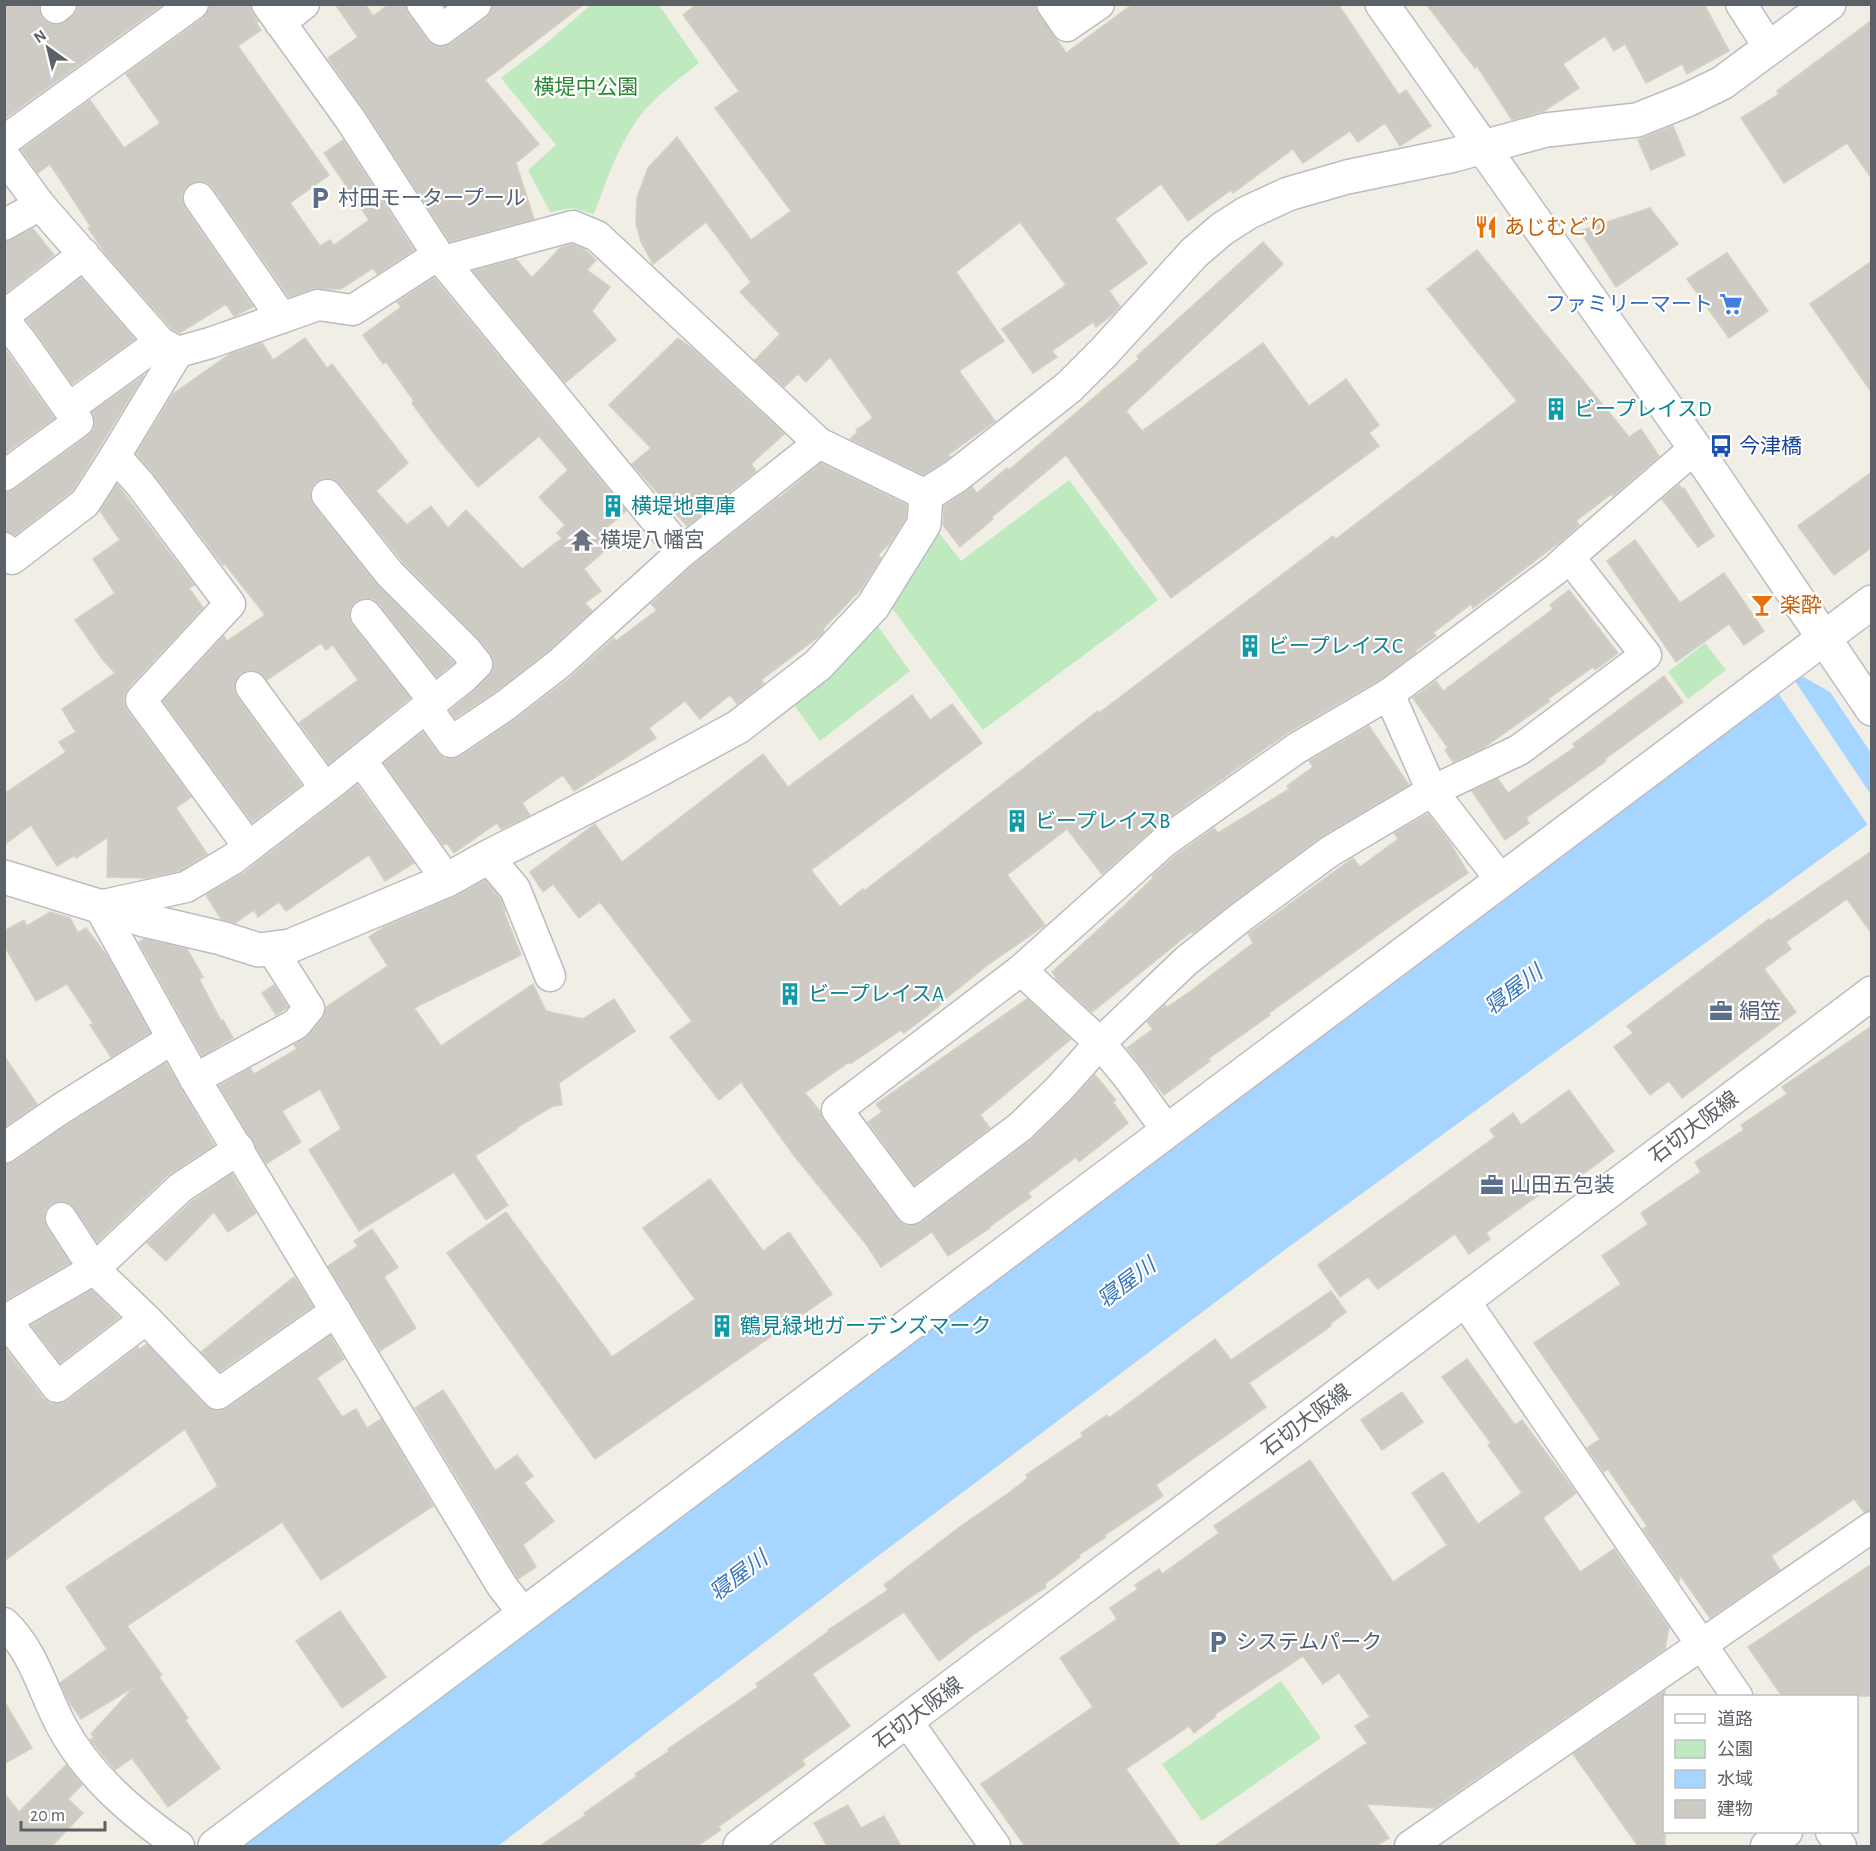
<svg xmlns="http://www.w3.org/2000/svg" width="1876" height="1851" font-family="'Alegreya Sans','Noto Sans JP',sans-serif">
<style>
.green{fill:#bfeac0}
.water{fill:#a6d6ff}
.pier{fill:#f0eee5}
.building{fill:#cdcbc4;stroke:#d6d0c2;stroke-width:1.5}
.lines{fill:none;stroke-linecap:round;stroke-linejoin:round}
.street-casing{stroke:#b9bdc2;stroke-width:33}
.secondary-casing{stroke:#babec4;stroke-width:36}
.street{stroke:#fff;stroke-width:30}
.secondary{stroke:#fff;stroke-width:33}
.labels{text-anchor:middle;stroke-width:4.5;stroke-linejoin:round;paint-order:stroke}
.park-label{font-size:21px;fill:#2d8533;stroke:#fff}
.service-label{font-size:21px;fill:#4e5e75;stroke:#fff;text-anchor:start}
.food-label{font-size:21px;fill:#c56008;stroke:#fff;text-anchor:start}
.shop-label{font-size:21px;fill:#366cbe;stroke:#fff;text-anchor:end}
.culture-label{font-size:21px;fill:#0d838f;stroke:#fff;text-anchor:start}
.transit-label{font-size:21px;fill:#164399;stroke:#fff;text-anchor:start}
.worship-label{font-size:21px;fill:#5b616d;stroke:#fff;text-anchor:start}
.street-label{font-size:21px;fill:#5c6167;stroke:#fff}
.water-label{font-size:22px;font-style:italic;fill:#3975bc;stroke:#fff}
</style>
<rect width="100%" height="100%" fill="#f0eee5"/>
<g class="green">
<path d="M592 4 659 5 699 63C679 79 652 98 637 120 617 149 606 181 594 214L572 208 550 212 528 170 556 145 501 78 543 46Z"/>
<polygon points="1069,480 1158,600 983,730 892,608 939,533 961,561"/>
<polygon points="874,621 910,671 820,741 795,706"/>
<polygon points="1705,643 1726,670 1688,699 1668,672"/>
<polygon points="1281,1681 1321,1738 1202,1821 1162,1764"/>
</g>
<polygon class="water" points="1871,628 1871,822 1286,1249 874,1559 498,1846 240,1846 1797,677"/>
<g class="pier">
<polygon points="1869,626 1872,662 1871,753 1830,692 1800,675"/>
<polygon points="1793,678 1871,795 1872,825 1869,827 1776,690"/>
</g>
<g class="building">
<polygon points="4,4 40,4 39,11 43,19 49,24 58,25 72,17 77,11 78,4 163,4 4,119"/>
<polygon points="210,4 250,4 253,14 258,22 256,23 261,30 238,46 329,175 290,203 320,246 330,240 334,245 369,220 324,153 343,140 414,250 377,274 373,268 341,289 313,289 289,297 213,188 206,182 197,181 190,184 183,191 182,200 185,208 253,307 234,316 226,304 180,333 171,328 107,256 88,228 91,227 50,164 38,173 21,150 90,100 124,148 160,123 126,74 203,18 208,12"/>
<polygon points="335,4 365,4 373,16 389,4 405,4 408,14 427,40 434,45 442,47 451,44 486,18 492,11 493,4 584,4 485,80 539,144 516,163 534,219 450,242 364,110 328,58 358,37"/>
<polygon points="697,4 1033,4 1066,53 1133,4 1338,4 1399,95 1406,90 1431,126 1400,146 1385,123 1358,142 1350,131 1303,163 1293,149 1233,193 1231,190 1188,221 1161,184 1115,219 1147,263 1109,291 1120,306 1113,314 1096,327 1093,322 1052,351 1057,357 1033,373 1002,329 1066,285 1020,222 956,272 1004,341 959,371 995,421 948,455 950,457 945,461 923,475 850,439 858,432 856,430 873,418 830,357 806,382 798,374 784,387 755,360 780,334 740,292 751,282 706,222 653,264 641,242 636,224 637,198 648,168 677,137 751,240 791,211 715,108 739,91 683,15"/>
<polygon points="1426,4 1704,4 1729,51 1687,74 1682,64 1646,83 1625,44 1614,51 1605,36 1563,64 1579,88 1544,111 1512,120 1477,66 1475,68"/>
<polygon points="1872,20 1872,179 1847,143 1784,183 1741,118 1779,94 1777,91"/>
<polygon points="1673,126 1685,155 1651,170 1638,140"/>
<polygon points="1650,208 1678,244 1616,287 1580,231"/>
<polygon points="33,229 54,255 4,294 4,242 12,240"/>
<polygon points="1263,242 1283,264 1126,411 1142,431 1263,343 1309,406 1346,379 1379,425 1369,433 1379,446 1171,598 1066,455 992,517 993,519 960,547 943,525 944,506 972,487 977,493 1007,468 1009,470 1139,359 1137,356"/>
<polygon points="572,244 585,250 596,260 587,270 610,287 592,311 616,340 565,383 473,271 516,259 532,278 560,248"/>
<polygon points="1477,250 1629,437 1641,429 1659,456 1613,496 1611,494 1576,521 1579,525 1561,541 1473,608 1471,604 1433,633 1436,636 1415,651 1416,653 1379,680 1289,732 1257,754 1154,828 1102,874 1067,829 1007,875 1045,925 985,967 944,1000 938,1007 904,1033 901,1030 850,1064 849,1062 805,1093 820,1111 823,1120 897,1219 904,1225 912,1226 921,1223 1030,1141 1071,1101 1095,1075 1116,1100 1113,1102 1128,1123 1079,1162 1076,1157 1028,1193 1031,1197 989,1227 990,1228 948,1256 932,1232 881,1267 866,1244 795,1157 741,1082 719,1100 670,1037 692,1021 600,902 579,918 553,884 543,892 530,872 595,824 622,862 763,754 788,787 912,695 930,720 952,704 982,743 811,870 840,907 863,889 864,891 1098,711 1099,713 1333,536 1336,539 1517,401 1427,289"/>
<polygon points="1727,253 1768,311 1729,338 1687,279"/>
<polygon points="1872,261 1872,393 1810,304"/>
<polygon points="81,278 135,339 72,384 27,320"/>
<polygon points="434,278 626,511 599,534 610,546 584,569 601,591 585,603 592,611 549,650 496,691 455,718 450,711 476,689 493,670 494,661 491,654 478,638 403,562 340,484 333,479 325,478 317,481 311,489 310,498 314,506 378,586 454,663 437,677 379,604 373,599 364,598 355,602 350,608 349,617 352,625 410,698 329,764 299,723 358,680 333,645 326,650 321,643 267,680 257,671 249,670 240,673 236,680 234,688 237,697 301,785 252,822 163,701 224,636 227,641 265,615 225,564 223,565 154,474 136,454 173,394 194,379 230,354 262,343 273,360 305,338 327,368 332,364 408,463 376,491 407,525 431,506 448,528 466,510 522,569 562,538 557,533 565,525 539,497 568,470 539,436 478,487 436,436 412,403 414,401 386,362 383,364 363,335 401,307 397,302"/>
<polygon points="678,338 694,350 784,434 751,464 756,471 687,526 632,464 651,448 609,405"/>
<polygon points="4,348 54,418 4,454"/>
<polygon points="144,375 72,491 15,535 4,531 4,493 14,490 88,436 94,429 95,420 92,412"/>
<polygon points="821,463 907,505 906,518 890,543 878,555 881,558 861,589 823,629 824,631 822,634 761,680 764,683 737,704 730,695 700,719 685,701 649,728 656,738 574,791 563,775 522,803 530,815 501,829 497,823 454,853 447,843 443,845 384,763 423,732 437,752 444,758 453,759 461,756 516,719 571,677 614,638 616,641 657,610 651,604 693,565 778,498 778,499"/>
<polygon points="1872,472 1872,547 1834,575 1798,526"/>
<polygon points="117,484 194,585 189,588 203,608 128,688 124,696 124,703 127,710 191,797 176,808 207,854 180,871 146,878 107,877 108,837 76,858 75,855 57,866 31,825 4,845 4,794 66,752 59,742 76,732 62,709 115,673 103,660 75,620 115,593 93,559 120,540 100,511"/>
<polygon points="1679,485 1682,489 1684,488 1714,536 1698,547 1662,499"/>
<polygon points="1635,540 1680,603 1724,573 1764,631 1744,645 1729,624 1676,662 1607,561"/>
<polygon points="1569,590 1618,653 1595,670 1593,667 1548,699 1550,701 1483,748 1453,762 1445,750 1448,748 1413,698 1436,681 1443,691 1553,609 1550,605"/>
<polygon points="1664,676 1683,702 1605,759 1606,761 1526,818 1529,823 1505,840 1472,791 1498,779 1508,793 1575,747 1573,744"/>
<polygon points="1369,726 1409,785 1319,838 1193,933 1191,932 1092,1012 1055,978 1056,977 1052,972 1125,905 1154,877 1152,876 1175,856 1214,828 1218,833 1289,789 1287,786 1313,767 1309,761"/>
<polygon points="357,785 414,863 385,881 369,855 286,911 279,902 258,917 254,910 235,923 221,919 206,895 244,873"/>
<polygon points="1428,814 1450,843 1468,873 1414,909 1269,1013 1270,1015 1208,1059 1210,1061 1164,1095 1127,1048 1153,1029 1147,1022 1164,1006 1165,1005 1167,1007 1188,993 1253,943 1248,934 1251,932 1353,858 1360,867 1398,839 1394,833"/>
<polygon points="1872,851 1872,934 1847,899 1786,942 1791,949 1764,969 1796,1012 1682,1098 1669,1081 1650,1095 1614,1047 1633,1033 1627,1026 1769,919 1770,921"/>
<polygon points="485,880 500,898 505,911 504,912 521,955 414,1008 441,1046 533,984 546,1011 583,1019 614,999 635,1031 559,1083 562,1105 553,1106 516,1128 517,1129 475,1156 508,1205 486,1220 454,1172 359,1231 309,1150 341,1129 320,1089 282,1111 301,1142 266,1164 219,1086 250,1068 254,1074 297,1049 294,1045 309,1035 322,1019 326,1007 388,966 369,937 384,927 454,897"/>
<polygon points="50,912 70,918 78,933 86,928 108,957 150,1033 111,1057 90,1025 93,1023 67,984 36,1001 4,945 4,931 24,920 27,926"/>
<polygon points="144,939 187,949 203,977 199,979 221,1021 223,1020 233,1038 202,1056 139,942"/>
<polygon points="274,985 288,1007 276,1015 262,993"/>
<polygon points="1027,999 1071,1039 980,1115 990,1128 914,1185 868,1122 882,1112 876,1104"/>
<polygon points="1872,1026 1872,1510 1864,1512 1854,1499 1771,1556 1780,1570 1710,1618 1680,1575 1679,1581 1643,1529 1647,1526 1608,1469 1604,1472 1587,1448 1600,1439 1534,1343 1621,1284 1602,1256 1648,1224 1641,1213 1701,1172 1695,1162 1744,1130 1741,1125 1787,1094 1782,1087"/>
<polygon points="4,1056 37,1104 4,1127"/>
<polygon points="166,1063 214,1145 168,1175 97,1242 75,1209 69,1203 61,1201 51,1204 45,1211 44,1219 47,1227 70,1263 4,1301 4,1165 14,1162 68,1124"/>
<polygon points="1569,1090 1614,1151 1571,1183 1565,1176 1486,1233 1490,1239 1469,1254 1455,1234 1378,1289 1368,1277 1340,1297 1318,1265 1495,1137 1490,1130 1513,1113 1521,1125"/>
<polygon points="232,1174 256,1213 228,1232 214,1212 166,1261 147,1243 191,1202"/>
<polygon points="710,1179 763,1251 789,1232 832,1294 595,1459 447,1253 506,1212 612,1357 695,1299 643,1228"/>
<polygon points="372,1229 398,1267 384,1277 416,1328 380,1351 328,1266 358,1246 354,1241"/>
<polygon points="294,1277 313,1306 220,1371 201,1352"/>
<polygon points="91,1290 119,1318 60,1363 31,1325"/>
<polygon points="1331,1291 1346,1312 1330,1324 1331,1326 1249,1383 1266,1407 1156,1485 1163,1496 1105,1535 1106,1537 1079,1555 1080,1557 1045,1584 1046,1587 977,1632 939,1661 904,1612 812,1674 850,1726 802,1760 805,1765 718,1827 721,1830 697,1846 540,1846 586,1815 584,1813 637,1776 635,1774 669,1751 668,1749 758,1687 756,1684 829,1631 828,1630 888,1590 884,1585 961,1526 1010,1492 1028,1478 1026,1475 1083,1436 1081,1433 1107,1415 1109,1418 1215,1339 1231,1360"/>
<polygon points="330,1336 344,1359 317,1378 342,1417 356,1409 367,1428 381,1419 433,1506 321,1580 282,1522 127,1626 162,1675 159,1677 188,1718 185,1720 220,1768 168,1807 132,1758 115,1770 90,1740 94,1737 91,1734 134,1687 81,1719 70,1703 60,1683 107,1649 66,1587 218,1486 185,1429 4,1561 4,1347 43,1398 50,1403 59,1404 67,1401 138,1347 140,1349 147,1344 206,1406 212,1410 220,1411 228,1408"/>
<polygon points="1467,1359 1515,1425 1522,1420 1576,1493 1543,1518 1580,1572 1614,1549 1669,1628 1665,1649 1434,1808 1366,1804 1389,1838 1376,1846 1215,1846 1367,1743 1355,1726 1370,1717 1339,1673 1323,1684 1303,1656 1215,1714 1216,1716 1194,1733 1189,1726 1126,1769 1180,1846 1025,1846 981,1784 1093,1707 1060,1658 1117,1619 1110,1608 1138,1589 1135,1585 1159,1569 1162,1574 1219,1533 1214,1526 1310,1460 1393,1582 1447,1545 1412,1493 1443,1472 1478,1524 1522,1493 1488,1445 1491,1443 1442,1377"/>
<polygon points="443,1390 494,1469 496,1470 517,1455 533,1476 524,1483 554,1521 523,1545 536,1567 518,1579 415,1408"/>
<polygon points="1402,1392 1423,1422 1382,1450 1361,1420"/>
<polygon points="1872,1564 1872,1696 1782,1696 1748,1647"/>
<polygon points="340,1611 386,1677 342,1708 296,1641"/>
<polygon points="1665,1691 1665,1846 1638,1846 1573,1754"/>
<polygon points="4,1701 32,1748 4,1764"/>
<polygon points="66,1765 82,1785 68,1799 83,1813 52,1846 4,1846 4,1793 19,1812"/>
<polygon points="848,1805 861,1828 884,1816 901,1846 827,1846 814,1823"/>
</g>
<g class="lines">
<g class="street-casing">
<g id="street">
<polyline points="267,4 350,119 438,255 682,552"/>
<polyline points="422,4 441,30 476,4"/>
<polyline points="1052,4 1067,26 1099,4"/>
<polyline points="1741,4 1770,49"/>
<polyline points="56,8 61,4"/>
<polyline points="280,23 304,4"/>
<polyline points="4,141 193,4"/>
<polyline points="4,156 40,205 160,342 178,352 210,343 318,305 353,310 438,255"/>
<polyline points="199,198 282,318"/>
<polyline points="4,225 40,205"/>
<polyline points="444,261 573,226 597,236 819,443 926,495"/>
<polyline points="4,316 84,254"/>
<polyline points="4,320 21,341 78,422 4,476"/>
<polyline points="178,352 115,456 140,484 230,604 141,700 249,847"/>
<polyline points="69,408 160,342"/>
<polyline points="327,495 390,574 466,650 477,664 464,677 332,783 233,859 186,887 99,906 195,1079 502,1586 524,1614"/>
<polyline points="4,548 12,559 85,503 115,456"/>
<polyline points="1569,557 1646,655 1519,750 1432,791 1371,827 1329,852 1240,918 1186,961 1100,1043 1059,1089 1020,1127 911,1209 837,1110 1021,970 1164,842 1297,748 1389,694 1555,570 1569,557 1695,448"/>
<polyline points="366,615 434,701"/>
<polyline points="251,687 325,788"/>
<polyline points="1389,694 1432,791 1501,880"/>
<polyline points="426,707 451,742 506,705 560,663 682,552 819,443"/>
<polyline points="361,760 447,880"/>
<polyline points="488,857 515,889 550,976"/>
<polyline points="1021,970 1100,1043 1128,1077 1168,1132"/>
<polyline points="195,1079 296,1024 309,1008 271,948"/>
<polyline points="4,1148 59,1110 172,1039"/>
<polyline points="61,1218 94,1269 146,1319 218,1394 336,1311"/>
<polyline points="1464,1300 1737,1696"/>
<polyline points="4,1318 57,1387 146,1319"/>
<polyline points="4,1321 94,1269 180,1188 239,1149"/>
<path d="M4 1623C34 1651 43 1692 62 1727 89 1777 134 1814 179 1846"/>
<polyline points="907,1721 995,1846"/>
<polyline points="1831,1832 1841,1846"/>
<polyline points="1410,1846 1872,1527"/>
<polyline points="1766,1846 1787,1832"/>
</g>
</g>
<g class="secondary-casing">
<g id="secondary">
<polyline points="1382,4 1695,448 1872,709"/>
<polyline points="4,877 144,920 221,938 259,950 290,946 350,921 447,880 488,857 644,778 738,727 818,665 873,606 924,524 926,495 956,476 1069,387 1104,352 1194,253 1222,229 1247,213 1288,194 1347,177 1454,155 1546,130 1637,120 1687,100 1722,83 1829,4"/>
<polyline points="215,1846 1872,602"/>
<polyline points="740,1846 1872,993"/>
</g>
</g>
<use href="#street" class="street"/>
<use href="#secondary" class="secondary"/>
</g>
<defs>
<g id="parking-bare" transform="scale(1.8)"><path d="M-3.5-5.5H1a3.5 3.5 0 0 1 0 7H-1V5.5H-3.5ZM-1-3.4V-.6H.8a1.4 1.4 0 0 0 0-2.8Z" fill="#5c6f8a" stroke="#fff" stroke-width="2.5" paint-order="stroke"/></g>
<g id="restaurant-bare" transform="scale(1.8)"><path d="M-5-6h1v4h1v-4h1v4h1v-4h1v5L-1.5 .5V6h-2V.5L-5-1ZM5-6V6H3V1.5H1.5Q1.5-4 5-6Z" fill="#e8710a" stroke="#fff" stroke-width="2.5" paint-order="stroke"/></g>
<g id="supermarket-bare" transform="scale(1.8)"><path d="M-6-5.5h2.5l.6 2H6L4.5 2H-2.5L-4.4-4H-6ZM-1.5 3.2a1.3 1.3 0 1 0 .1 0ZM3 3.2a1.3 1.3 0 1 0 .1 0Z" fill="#3f7fe0" stroke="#fff" stroke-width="2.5" paint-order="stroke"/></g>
<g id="building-bare" transform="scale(1.8)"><path d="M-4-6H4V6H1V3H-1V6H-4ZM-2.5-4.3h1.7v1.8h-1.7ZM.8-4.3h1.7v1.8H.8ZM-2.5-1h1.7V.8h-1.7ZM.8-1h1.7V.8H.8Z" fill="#0f9aa8" stroke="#fff" stroke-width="2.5" paint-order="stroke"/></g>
<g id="bus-bare" transform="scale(1.8)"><path d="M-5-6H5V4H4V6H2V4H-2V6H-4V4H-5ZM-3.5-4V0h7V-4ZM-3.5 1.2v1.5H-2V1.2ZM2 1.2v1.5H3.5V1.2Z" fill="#1a4fb4" stroke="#fff" stroke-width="2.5" paint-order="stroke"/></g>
<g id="temple-bare" transform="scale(1.8)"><path d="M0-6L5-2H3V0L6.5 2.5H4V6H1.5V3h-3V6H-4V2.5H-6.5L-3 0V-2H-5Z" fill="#6b7280" stroke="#fff" stroke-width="2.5" paint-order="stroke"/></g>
<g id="bar-bare" transform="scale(1.8)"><path d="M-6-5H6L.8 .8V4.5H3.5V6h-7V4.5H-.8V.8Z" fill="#e8710a" stroke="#fff" stroke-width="2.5" paint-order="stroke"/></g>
<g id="office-bare" transform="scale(1.8)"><path d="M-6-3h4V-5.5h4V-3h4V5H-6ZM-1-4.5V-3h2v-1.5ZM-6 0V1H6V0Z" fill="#5c6f8a" stroke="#fff" stroke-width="2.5" paint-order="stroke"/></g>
</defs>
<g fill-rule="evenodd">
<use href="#parking-bare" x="320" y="198"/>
<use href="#restaurant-bare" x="1486" y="227"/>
<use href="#supermarket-bare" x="1731" y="304"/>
<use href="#building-bare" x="1556" y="409"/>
<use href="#bus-bare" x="1721" y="446"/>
<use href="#building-bare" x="613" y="506"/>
<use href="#temple-bare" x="582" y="540"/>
<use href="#bar-bare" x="1762" y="605"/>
<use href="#building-bare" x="1250" y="646"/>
<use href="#building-bare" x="1017" y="821"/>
<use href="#building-bare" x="790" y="994"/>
<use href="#office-bare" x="1721" y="1011"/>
<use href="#office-bare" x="1492" y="1185"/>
<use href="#building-bare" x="722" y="1326"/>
<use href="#parking-bare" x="1218" y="1642"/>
</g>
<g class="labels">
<g class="park-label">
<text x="586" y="94">横堤中公園</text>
</g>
<g class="service-label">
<text x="338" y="205">村田モータープール</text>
<text x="1739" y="1018">絹笠</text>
<text x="1510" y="1192">山田五包装</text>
<text x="1236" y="1649">システムパーク</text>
</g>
<g class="food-label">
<text x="1504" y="234">あじむどり</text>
<text x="1780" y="612">楽酔</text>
</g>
<g class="shop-label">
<text x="1713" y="311">ファミリーマート</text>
</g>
<g class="culture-label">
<text x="1574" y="416">ビープレイスD</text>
<text x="631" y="513">横堤地車庫</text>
<text x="1268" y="653">ビープレイスC</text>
<text x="1035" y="828">ビープレイスB</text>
<text x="808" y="1001">ビープレイスA</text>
<text x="740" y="1333">鶴見緑地ガーデンズマーク</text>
</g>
<g class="transit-label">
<text x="1739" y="453">今津橋</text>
</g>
<g class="worship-label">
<text x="600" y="547">横堤八幡宮</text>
</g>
<g class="street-label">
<text transform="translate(1694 1127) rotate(-37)" y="7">石切大阪線</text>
<text transform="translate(1306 1420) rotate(-37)" y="7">石切大阪線</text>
<text transform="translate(918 1713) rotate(-37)" y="7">石切大阪線</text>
</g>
<g class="water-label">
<text transform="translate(1513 989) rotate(-37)" y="8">寝屋川</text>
<text transform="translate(1126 1282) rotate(-37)" y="8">寝屋川</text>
<text transform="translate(738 1575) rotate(-37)" y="8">寝屋川</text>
</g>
</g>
<rect width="1876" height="1851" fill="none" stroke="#5c6167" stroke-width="12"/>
<rect x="1663" y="1695" width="195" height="138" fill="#ffffff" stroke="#bec0c2" stroke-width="1.5"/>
<rect x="1675" y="1714" width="30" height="9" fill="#ffffff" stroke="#bec0c2" stroke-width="1.5"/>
<text x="1717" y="1725" font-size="18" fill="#5c6167">道路</text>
<rect x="1675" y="1740" width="30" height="18" fill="#bfeac0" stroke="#bec0c2" stroke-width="1.5"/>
<text x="1717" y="1755" font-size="18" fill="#5c6167">公園</text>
<rect x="1675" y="1770" width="30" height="18" fill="#a6d6ff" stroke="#bec0c2" stroke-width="1.5"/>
<text x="1717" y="1785" font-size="18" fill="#5c6167">水域</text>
<rect x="1675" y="1800" width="30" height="18" fill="#cdcbc4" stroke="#bec0c2" stroke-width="1.5"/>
<text x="1717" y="1815" font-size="18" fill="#5c6167">建物</text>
<g transform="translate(48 48) rotate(326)" stroke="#ffffff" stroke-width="4.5" paint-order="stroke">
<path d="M0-4.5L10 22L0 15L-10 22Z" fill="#5c6167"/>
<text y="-9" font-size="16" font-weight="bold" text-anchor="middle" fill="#5c6167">N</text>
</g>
<path d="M21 1821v9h84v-9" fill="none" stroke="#5c6167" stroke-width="3"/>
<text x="30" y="1821" font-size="18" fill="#5c6167" stroke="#ffffff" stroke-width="4.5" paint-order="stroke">20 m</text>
</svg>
